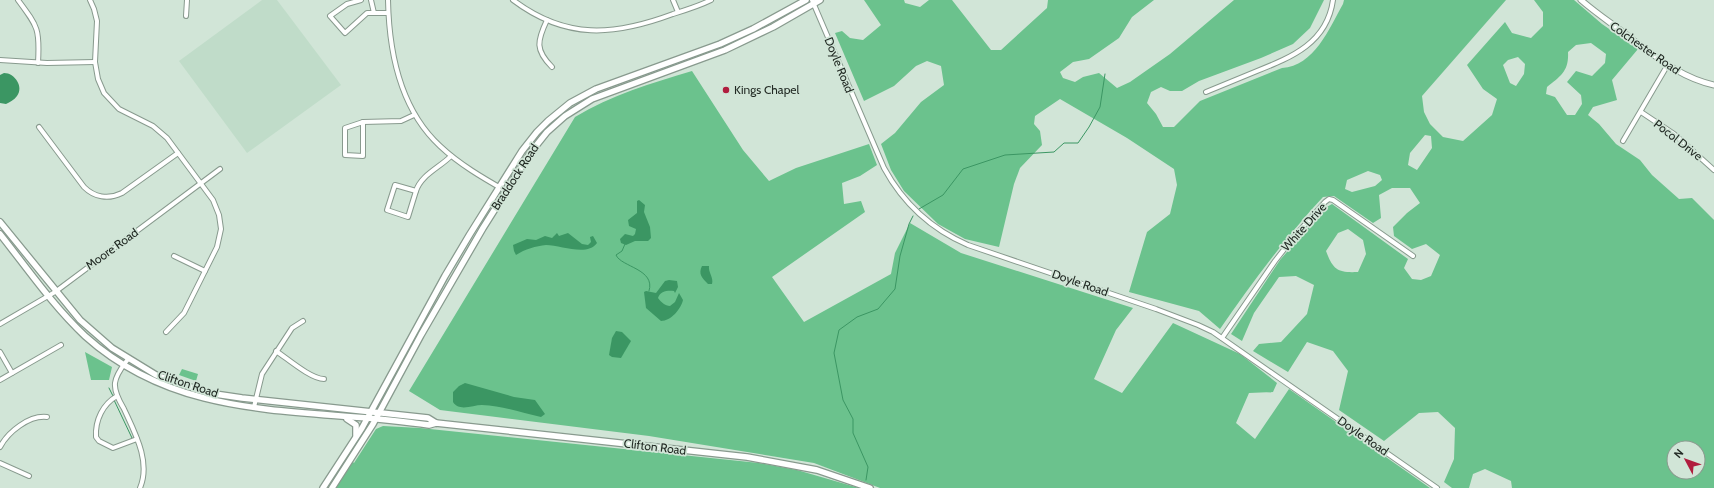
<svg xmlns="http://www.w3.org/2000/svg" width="1714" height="488" font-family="Cabin,sans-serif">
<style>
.built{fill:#c0dcc9}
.green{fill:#6bc28d;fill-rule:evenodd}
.water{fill:#3b9663}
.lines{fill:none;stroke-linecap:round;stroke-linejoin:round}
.stream{stroke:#3b9663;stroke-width:1}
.minor-casing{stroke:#889a8e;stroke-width:6}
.tertiary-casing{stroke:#889a8e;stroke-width:7}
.secondary-casing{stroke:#889a8e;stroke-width:8}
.minor{stroke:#fff;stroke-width:4}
.tertiary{stroke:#fff;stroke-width:5}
.secondary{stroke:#fff;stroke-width:5.5}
.poi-dot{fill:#b01d3e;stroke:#d1e5d7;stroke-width:1.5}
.labels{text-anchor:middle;stroke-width:3.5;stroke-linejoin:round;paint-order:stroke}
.street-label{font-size:12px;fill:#222a24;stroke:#d1e5d7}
.poi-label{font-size:12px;fill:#222a24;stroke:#d1e5d7;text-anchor:start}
</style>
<rect width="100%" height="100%" fill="#d1e5d7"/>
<polygon class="built" points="262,0 277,0 341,85 247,153 179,61"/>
<g class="green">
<path d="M864 0H904L905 3 920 7 929 0H952L991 50H1001L1047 8 1048 0H1154L1132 17 1119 38 1089 59 1073 62 1060 72 1063 78 1075 82 1083 77 1099 73 1117 88 1130 82 1170 54 1234 0H1324L1310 28 1293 44 1261 58 1199 81 1182 91H1170L1161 87 1151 92 1147 103 1156 114 1163 127H1174L1200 101 1282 68C1314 66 1329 29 1343 4L1344 0H1506L1422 96 1424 112 1430 124 1443 137 1463 141 1492 115 1497 99 1483 89 1467 65 1505 22 1512 33 1531 38 1543 26V12L1534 0H1574L1602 24 1638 49 1612 80 1617 100 1593 107 1588 115 1599 124 1616 144 1640 160 1652 175 1679 199 1692 198 1714 220V488H1512L1511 481 1485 469 1473 474 1469 488H1452L1444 482 1454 459 1455 428 1438 412 1419 413 1384 441 1339 410 1348 371 1333 351 1307 342 1288 372 1253 351 1259 344 1281 342 1307 314 1314 285 1296 276 1279 277 1254 313 1242 341 1231 334 1280 260 1325 208 1332 204 1408 259 1404 268 1412 279 1421 280 1431 276 1440 255 1426 244 1412 249 1394 236 1393 227 1407 213 1420 203 1410 188H1392L1379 195 1381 218 1373 223 1334 196 1323 197C1285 238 1252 283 1220 329L1199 311 1129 292 1147 232 1170 214 1177 185 1174 169 1127 138 1060 99 1035 116 1034 124 1040 131 1042 145 1020 168 1014 184 999 247 965 239 938 224 904 191 891 170 881 144 895 133 921 102 944 85 941 66 927 61 916 66 894 86 864 101 835 33 842 31 850 38 863 40 881 25ZM1591 43 1606 54 1605 63 1592 76 1576 71 1567 82 1581 95 1582 104 1575 115H1567L1555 97 1546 94 1547 87C1561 76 1569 71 1568 52L1576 45ZM1518 57 1525 64 1524 74 1516 86 1510 83 1503 65 1508 60ZM1425 135 1431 136 1432 148 1417 170 1408 165 1410 153ZM1368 171 1380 175 1382 180 1375 186 1352 192 1345 189 1347 180ZM1348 229 1363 240 1366 254 1358 272C1338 273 1333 270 1326 251L1338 233ZM1674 448H1698V472H1674Z"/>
<path d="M692 71 743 150 769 181 796 168 869 144 877 165 860 176 842 183 844 204 861 201 865 212 772 277 804 322 891 274 895 253 910 223 961 253 1133 308 1116 330 1094 379 1122 393 1173 323 1240 354 1277 383 1273 392 1249 393 1236 423 1255 439 1289 389 1430 488H880L814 463 649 436 440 410 409 391 575 117C611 95 652 83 692 71Z"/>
<polygon points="85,352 112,367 109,380 91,380"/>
<polygon points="182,369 198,374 196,381 179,375"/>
<polygon points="383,426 420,428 759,463 797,470 859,488 332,488 350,459 354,463 376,429"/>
</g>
<g class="water">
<path d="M4 73C15 73 24 87 17 96 14 100 10 102 6 104L0 103V75Z"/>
<polygon points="639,200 645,205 644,212 650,227 651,238 648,241 635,241 626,245 621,243 620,239 625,234 633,236 635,234 636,229 629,226 628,220 637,213 637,201"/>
<path d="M557 233 559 236 568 233 582 244 588 245 591 242 590 237 593 236 597 243C587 257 561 245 546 245 536 246 525 249 516 255L514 251 513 245 527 239 536 240 545 236 552 238Z"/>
<path d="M702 266H709C708 272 714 278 712 284H708C702 278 698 274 702 266Z"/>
<path d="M669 280 677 281 678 287 675 293 674 291C668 290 660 291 658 298 661 302 665 306 670 306L675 302 679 293 683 300C681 309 671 321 661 321L646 308 644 292 646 291 656 293 665 281Z"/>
<polygon points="616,331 622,332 631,341 621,358 612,357 609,355 612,338"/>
<path d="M465 383 514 397 535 400 545 414 541 417C522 413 503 406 482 405 473 405 459 412 453 402V392L459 386Z"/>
</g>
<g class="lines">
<g class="stream">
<polyline points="919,209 943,195 963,169 1005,155 1054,152 1064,143 1078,143 1089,127 1100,107 1105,74"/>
<path d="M625 244 622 251 616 255C621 267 656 269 649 291"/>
<polyline points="109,388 113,396"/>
<polyline points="114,400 132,438"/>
<polyline points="866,480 868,467 853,433 853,419 843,400 834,353 839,330 857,317 878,309 895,289 900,256 909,224 913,216"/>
</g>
<g class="minor-casing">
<g id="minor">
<path d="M18 0C38 27 40 29 38 63"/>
<polyline points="90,0 94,9 97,21 95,62 98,79 104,93 119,109 153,126 167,138 213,200 219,215 221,229 217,247 184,313 166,332"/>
<polyline points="361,0 347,4 330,16 345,33 367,13 374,13 371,0"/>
<path d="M388 0C389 52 400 109 440 146 459 164 483 178 506 191"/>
<path d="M513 0C566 40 614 36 673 14 686 10 699 6 711 0"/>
<polyline points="673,0 678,12"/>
<path d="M812 0 884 168C903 203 931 229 968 245L1156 309 1198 325 1213 332 1437 488"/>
<polyline points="374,13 388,13"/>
<polyline points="186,16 187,0"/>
<path d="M547 20C537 41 535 50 552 67"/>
<polyline points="0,60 47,63 95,62"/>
<path d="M1206 92C1223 85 1240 78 1257 71 1292 57 1327 43 1333 0"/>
<polyline points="1641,112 1674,134 1714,170"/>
<polygon points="363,122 363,156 345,155 345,128"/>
<polyline points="363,122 401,121 414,115"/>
<path d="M39 127 84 187C94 197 108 200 122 193L178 153"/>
<polyline points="1623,141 1667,66"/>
<polygon points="395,185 416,191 408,217 387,210"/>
<path d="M416 191C421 175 439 168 451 156"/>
<polyline points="174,256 205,271"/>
<polyline points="0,324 55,292 220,169"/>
<polyline points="1222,338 1275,261 1293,238 1325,202 1329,199 1333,200 1413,256"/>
<path d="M276 351C288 359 311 379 324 379"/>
<polyline points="0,352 12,373"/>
<path d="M128 359C123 366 116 374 115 383 114 392 120 402 124 409 135 433 151 462 140 488"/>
<polyline points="0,380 61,345"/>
<path d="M117 396C103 404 95 420 96 437L99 441 113 448 137 439"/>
<polyline points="254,407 262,374 292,328 303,321"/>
<path d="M0 447C8 432 29 415 47 417"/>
<polyline points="0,463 29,476"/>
</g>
</g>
<g class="tertiary-casing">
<path id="tertiary" d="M1581 0C1598 15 1616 26 1633 40 1659 59 1682 78 1714 85"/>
</g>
<g class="secondary-casing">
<g id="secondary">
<polyline points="0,222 80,320 112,348 156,375 208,393 242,398 428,418 436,423"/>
<path d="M0 234C27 268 53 306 85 336 184 425 307 406 429 425L436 423 747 457 817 470 870 488"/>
<polyline points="347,419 356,425 356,435"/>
<polyline points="323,488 362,428 445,276 470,234 522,151 537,132 548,121 570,103 596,89 720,44 753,29 806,0"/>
<polyline points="332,488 373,424 421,335 483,228 531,152 547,132 565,116 592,99 725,50 773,27 820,0"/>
</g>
</g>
<use href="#minor" class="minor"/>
<use href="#tertiary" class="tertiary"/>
<use href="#secondary" class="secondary"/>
</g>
<circle class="poi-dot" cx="726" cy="90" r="4"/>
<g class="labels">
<g class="street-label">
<text transform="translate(1645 48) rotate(35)" y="4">Colchester Road</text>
<text transform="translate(839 65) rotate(68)" y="4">Doyle Road</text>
<text transform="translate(1678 140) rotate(38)" y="4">Pocol Drive</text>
<text transform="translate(515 177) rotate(-57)" y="4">Braddock Road</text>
<text transform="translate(1304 227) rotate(-48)" y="4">White Drive</text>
<text transform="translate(112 249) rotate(-36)" y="4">Moore Road</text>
<text transform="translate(1080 283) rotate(19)" y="4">Doyle Road</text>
<text transform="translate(188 384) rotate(18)" y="4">Clifton Road</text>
<text transform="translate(1363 436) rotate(35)" y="4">Doyle Road</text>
<text transform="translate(655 447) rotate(7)" y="4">Clifton Road</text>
</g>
<g class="poi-label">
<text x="734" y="94">Kings Chapel</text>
</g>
</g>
<g transform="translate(1686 460) rotate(311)"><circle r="19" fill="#d1e5d7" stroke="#8b9a8f"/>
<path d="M0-3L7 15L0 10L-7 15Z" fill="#b01d3e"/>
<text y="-6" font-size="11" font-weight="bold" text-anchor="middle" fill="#222a24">N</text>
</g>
</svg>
